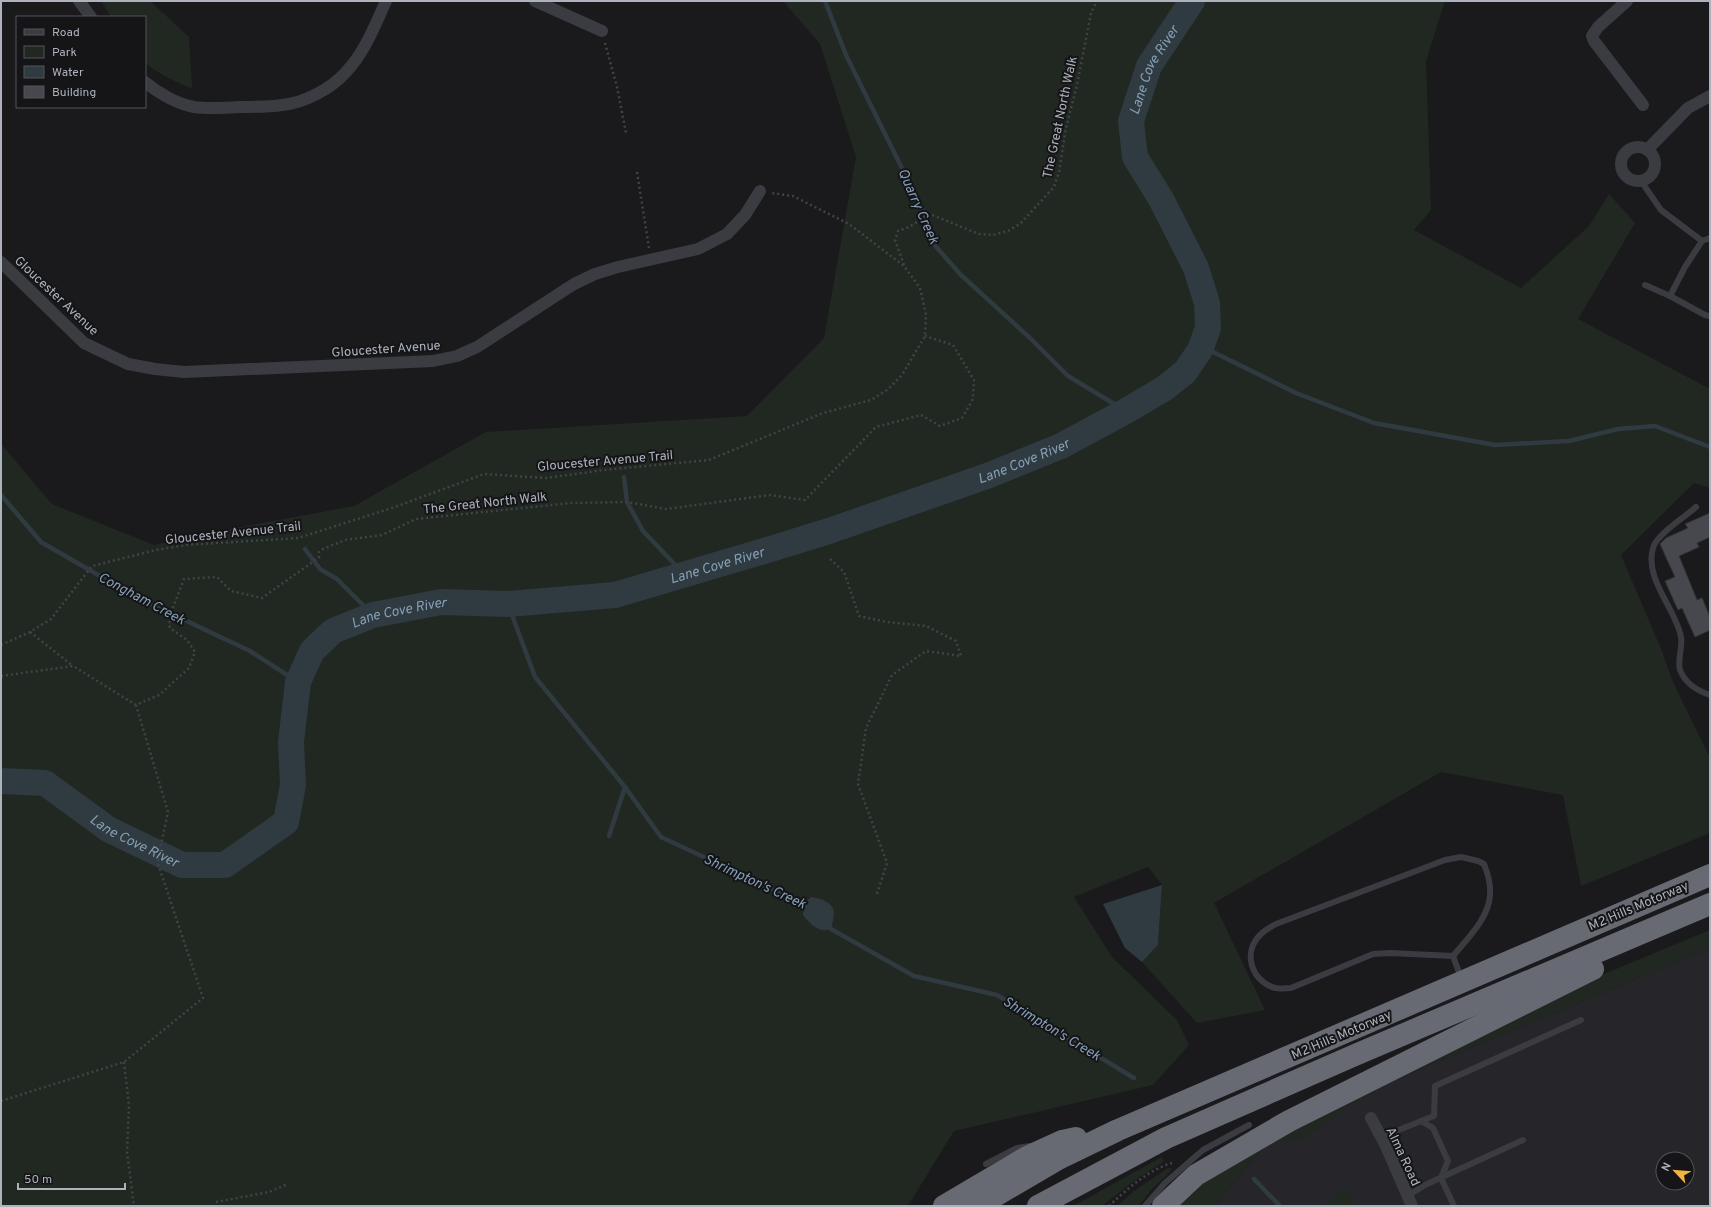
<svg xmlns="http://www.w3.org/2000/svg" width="1711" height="1207" font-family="Overpass,sans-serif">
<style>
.built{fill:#26262a;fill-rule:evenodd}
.green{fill:#202821}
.water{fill:#303a41}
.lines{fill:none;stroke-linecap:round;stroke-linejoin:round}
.stream{stroke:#303a41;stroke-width:4.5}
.river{stroke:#303a41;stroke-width:26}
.building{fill:#47484d;stroke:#343439}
.path{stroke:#414349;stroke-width:2.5;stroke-dasharray:2 3;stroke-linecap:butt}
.service{stroke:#3b3c42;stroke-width:6}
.minor{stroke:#3b3c42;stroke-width:12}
.motorway{stroke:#676a73;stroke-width:22}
.labels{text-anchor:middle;stroke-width:4;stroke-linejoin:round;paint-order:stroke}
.street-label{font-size:13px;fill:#adb2bc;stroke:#151518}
.water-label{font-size:14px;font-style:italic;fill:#85a0b6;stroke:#151518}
</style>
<rect width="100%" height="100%" fill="#1a1a1d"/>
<path class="built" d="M1710 948V1206H1215L1267 1143 1355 1101 1357 1104 1382 1085ZM1663 1159H1687V1183H1663Z"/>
<g class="green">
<path d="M101 1H150L189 37 192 88C174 82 160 74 145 63V17H111Z"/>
<polygon points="783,1 1445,1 1426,61 1431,210 1414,230 1521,288 1589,226 1609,194 1635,223 1578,319 1710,389 1710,488 1694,483 1621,555 1662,651 1672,680 1710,758 1710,833 1581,886 1563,795 1441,772 1214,903 1265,1010 1197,1023 1142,962 1158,945 1162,885 1148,867 1074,897 1112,957 1177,1020 1189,1045 1153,1085 954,1131 909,1204 902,1206 1,1206 1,444 52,504 154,545 214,532 354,506 486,432 747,416 824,338 856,157 820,44"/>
<polygon points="1710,930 1710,948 1382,1085 1357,1105 1354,1102 1305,1139 1267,1143 1215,1206 1178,1206 1201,1184 1266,1140 1393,1076 1592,979"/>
<polygon points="1162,1157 1164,1161 1138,1178 1102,1206 1073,1206"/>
<polygon points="1168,1168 1172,1168 1170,1172 1151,1190 1139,1206 1117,1206 1134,1191"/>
<polygon points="1343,1190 1348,1192 1353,1206 1323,1206"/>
</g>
<g class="water">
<polygon points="1162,885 1158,945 1142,962 1125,948 1103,904"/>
<path d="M811 897C819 898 833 902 834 912 834 917 832 924 831 929 820 934 810 924 803 915L804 903Z"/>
</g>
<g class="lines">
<g class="stream">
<polyline points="825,1 846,55 926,217 931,241 961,275 1030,338 1068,376 1126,411"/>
<polyline points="1201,346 1296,393 1374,423 1495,445 1569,441 1618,429 1655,426 1710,447"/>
<polyline points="624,477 627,502 643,531 684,574"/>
<polyline points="1,495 41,542 138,598 250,651 298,682"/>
<polyline points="305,549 320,569 337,579 373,615"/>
<polyline points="508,604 535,677 625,787 661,837 808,906"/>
<polyline points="609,836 625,787"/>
<polyline points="828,925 831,929 914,976 997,995 1134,1078"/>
<polyline points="1254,1179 1280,1206"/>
</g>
<path class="river" id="s1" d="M1 781 45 783 108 829 182 865H225L286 822 293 785 291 742 298 682 312 651 333 631 373 615 441 602 508 604 615 595 764 551 829 531 987 476 1061 446 1126 411 1165 388 1185 372 1200 350 1208 328 1207 303 1196 268 1161 199 1135 157 1131 121 1149 66 1192 1"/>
</g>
<polygon class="building" points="1710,513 1710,537 1697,543 1699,547 1679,556 1697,600 1702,598 1710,617 1710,630 1695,637 1682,608 1678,610 1665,581 1675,577 1660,544 1666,538 1688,528 1685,524"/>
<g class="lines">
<g class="path">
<polyline points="605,43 617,87 626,133"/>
<polyline points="637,172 649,248"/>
<polyline points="904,265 895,240 898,231 909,227 930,214 979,234 993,235 1008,231 1020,224 1054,187 1059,172 1066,128 1077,85 1091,13 1097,1"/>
<polyline points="830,559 844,572 859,616 887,622 926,626 956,641 961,656 926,651 892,675 866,728 858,784 887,863 876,897"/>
<polyline points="30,632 73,666"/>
<polyline points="1,645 30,632 51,619 92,566 156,550 185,545 298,538 395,507 484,474 546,478 604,470 709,460 823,413 871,400 887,390 902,375 925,336 926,315 920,288 904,266 849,224 793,196 771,193"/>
<polyline points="1,676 73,666 136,705 159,695 189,668 195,652 187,640 170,628 169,625 172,610 184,579 217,577 231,591 262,598 314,561 319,557 319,552 323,549 345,540 382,535 416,519 571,503 627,502 666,509 770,495 805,500 876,427 921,415 940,426 962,418 973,399 974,380 953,345 925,336"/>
<polyline points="124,1062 129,1105 127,1152 134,1206"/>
<polyline points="1,1101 124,1062 203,998 158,864 161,845 168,812 136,705"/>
<polyline points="216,1202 269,1192 288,1184"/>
<path d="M1109 1206C1127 1189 1148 1170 1172 1163"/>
</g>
<g class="service">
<polyline points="1641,181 1661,210 1702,241 1710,238"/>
<polyline points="1645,285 1670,296 1685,267 1702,241"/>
<polyline points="1670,296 1705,315 1710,316"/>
<path d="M1696 507C1685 517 1656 535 1653 548 1644 579 1676 609 1681 637 1683 647 1677 661 1680 670 1685 683 1698 691 1710 695"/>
<path d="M1461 857 1478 861 1484 864C1488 874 1491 884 1490 895 1489 918 1467 939 1453 956L1390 953 1373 954 1291 988C1286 988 1280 989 1275 988 1251 981 1242 952 1261 934 1265 930 1271 927 1276 924L1445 860Z"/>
<polyline points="1453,956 1461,978"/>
<polyline points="1421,1121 1433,1128 1448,1161 1441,1178 1454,1206"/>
<polyline points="1381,1137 1434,1116 1435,1086 1581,1020"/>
<polyline points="986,1164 1017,1148 1030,1146"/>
<polyline points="1407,1196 1427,1184 1523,1140"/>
<polyline points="1145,1206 1165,1183 1203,1150 1249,1125"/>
</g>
<g class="minor">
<polyline points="79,1 91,17"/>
<polyline points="535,1 602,31"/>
<polyline points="1627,1 1598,27 1592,36 1594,41 1643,105"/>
<path d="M145 82C158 93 177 104 194 107 208 109 224 108 239 107 254 107 268 107 282 105 304 103 331 89 346 72 365 52 375 25 386 1"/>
<circle cx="1638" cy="164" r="17"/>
<polyline points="1647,150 1688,108 1710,96"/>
<polyline points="1,262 84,343 128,364 155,369 184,372 433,361 457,356 477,347 574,284 595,274 618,267 698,249 727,234 745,215 760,191"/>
<polyline points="1371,1118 1386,1146 1412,1206"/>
</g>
<g class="motorway">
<polyline points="944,1206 1027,1157 1062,1141 1076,1138"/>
<polyline points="978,1206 1060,1158 1118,1130 1710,875"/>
<polyline points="1038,1206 1166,1138 1355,1055 1710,904"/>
<polyline points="1163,1206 1196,1175 1289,1121 1593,969"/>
</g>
</g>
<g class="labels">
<g class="street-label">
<text transform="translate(1059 117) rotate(-78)" y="5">The Great North Walk</text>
<text transform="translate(57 295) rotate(43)" y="5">Gloucester Avenue</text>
<text transform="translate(386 348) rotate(-4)" y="5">Gloucester Avenue</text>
<text transform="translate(605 460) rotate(-5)" y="5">Gloucester Avenue Trail</text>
<text transform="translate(485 502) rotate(-6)" y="5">The Great North Walk</text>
<text transform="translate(233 532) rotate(-6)" y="5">Gloucester Avenue Trail</text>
<text transform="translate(1638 905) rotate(-23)" y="5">M2 Hills Motorway</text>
<text transform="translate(1341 1034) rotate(-23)" y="5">M2 Hills Motorway</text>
<text transform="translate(1404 1156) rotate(65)" y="5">Alma Road</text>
</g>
<g class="water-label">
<text dy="5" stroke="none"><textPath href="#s1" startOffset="1759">Lane Cove River</textPath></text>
<text transform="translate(919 206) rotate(66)" y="5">Quarry Creek</text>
<text dy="5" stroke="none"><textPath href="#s1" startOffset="1243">Lane Cove River</textPath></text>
<text dy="5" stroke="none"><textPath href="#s1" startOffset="919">Lane Cove River</textPath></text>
<text transform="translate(142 598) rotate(28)" y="5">Congham Creek</text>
<text dy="5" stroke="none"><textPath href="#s1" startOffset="595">Lane Cove River</textPath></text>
<text dy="5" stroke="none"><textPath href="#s1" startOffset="151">Lane Cove River</textPath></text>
<text transform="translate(755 881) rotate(25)" y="5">Shrimpton's Creek</text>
<text transform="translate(1052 1028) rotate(31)" y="5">Shrimpton's Creek</text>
</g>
</g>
<rect width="1711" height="1207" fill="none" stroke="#adb2bc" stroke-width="4"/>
<rect x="16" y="16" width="130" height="92" fill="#151518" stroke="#52545a"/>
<rect x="24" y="29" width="20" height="6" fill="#3b3c42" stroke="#52545a"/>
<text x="52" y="36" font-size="12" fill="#adb2bc">Road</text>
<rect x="24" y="46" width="20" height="12" fill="#202821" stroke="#52545a"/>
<text x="52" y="56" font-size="12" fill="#adb2bc">Park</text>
<rect x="24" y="66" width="20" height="12" fill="#303a41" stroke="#52545a"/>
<text x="52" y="76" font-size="12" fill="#adb2bc">Water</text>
<rect x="24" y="86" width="20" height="12" fill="#47484d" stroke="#52545a"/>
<text x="52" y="96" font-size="12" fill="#adb2bc">Building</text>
<g transform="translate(1675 1171) rotate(296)"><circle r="19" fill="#151518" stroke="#52545a"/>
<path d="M0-3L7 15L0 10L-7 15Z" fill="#f3b33c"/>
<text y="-6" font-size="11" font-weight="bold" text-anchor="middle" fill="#adb2bc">N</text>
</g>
<path d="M18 1183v6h107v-6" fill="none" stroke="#adb2bc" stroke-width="2"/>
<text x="24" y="1183" font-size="12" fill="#adb2bc" stroke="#151518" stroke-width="3" paint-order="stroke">50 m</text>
</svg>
